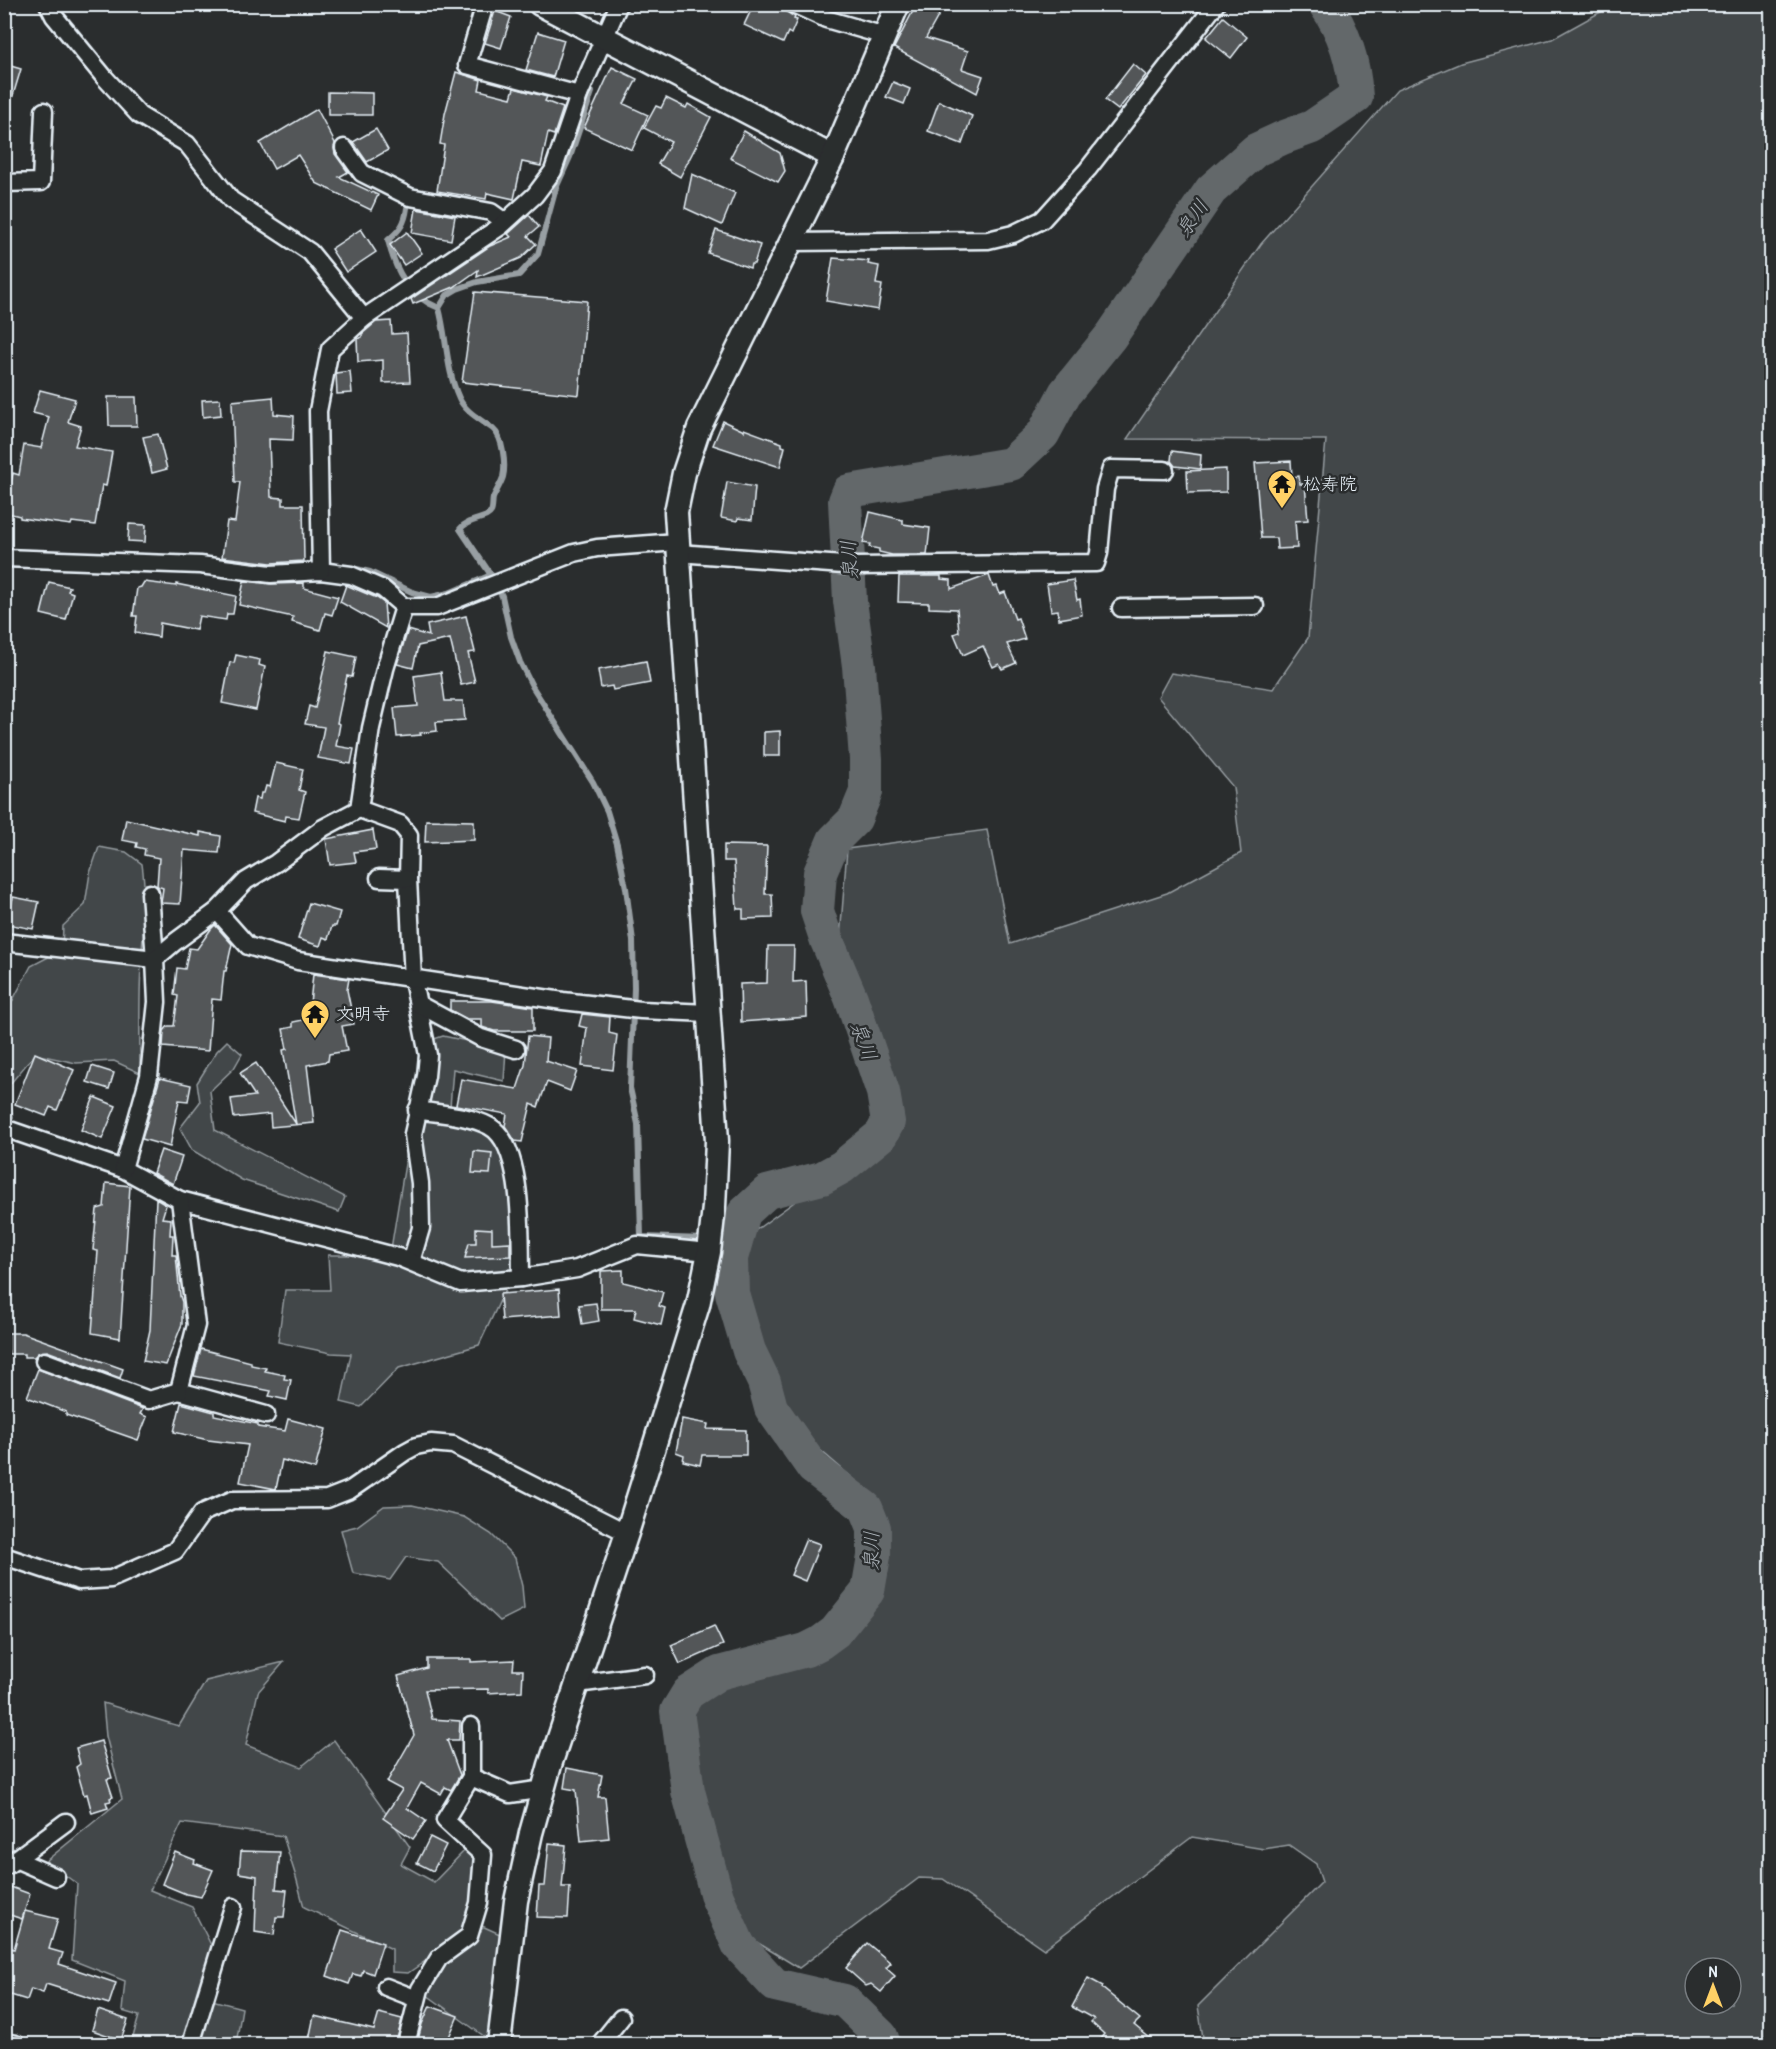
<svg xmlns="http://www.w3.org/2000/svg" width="1776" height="2049" font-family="'Patrick Hand','Klee One',sans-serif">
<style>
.green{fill:#424648;stroke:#959ca0;stroke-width:1.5;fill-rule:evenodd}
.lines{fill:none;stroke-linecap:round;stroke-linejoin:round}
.stream{stroke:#989fa3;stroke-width:6}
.river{stroke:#63686b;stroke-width:34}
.building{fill:#535759;stroke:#e8f1f8;stroke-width:1.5}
.street-casing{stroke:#e8f1f8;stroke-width:21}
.secondary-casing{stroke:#e8f1f8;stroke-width:27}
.street{stroke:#2a2d2e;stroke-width:16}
.secondary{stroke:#2a2d2e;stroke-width:22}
.labels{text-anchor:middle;stroke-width:5;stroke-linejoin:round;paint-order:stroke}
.poi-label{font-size:18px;fill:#e8f1f8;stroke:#2a2d2e;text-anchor:start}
.water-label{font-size:20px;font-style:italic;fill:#acb3b9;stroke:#2a2d2e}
</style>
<rect width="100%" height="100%" fill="#2a2d2e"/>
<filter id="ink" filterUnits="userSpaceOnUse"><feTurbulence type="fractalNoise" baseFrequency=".0167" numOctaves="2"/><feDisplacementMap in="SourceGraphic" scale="12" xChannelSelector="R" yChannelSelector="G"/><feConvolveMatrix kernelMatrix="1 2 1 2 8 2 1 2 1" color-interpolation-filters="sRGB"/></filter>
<g filter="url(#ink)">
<g class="green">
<path d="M1613 5H1771V2044H1204L1198 2006 1322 1882 1316 1864 1289 1845 1264 1849 1192 1837 1044 1949 943 1879 919 1878 799 1968 755 1941 694 1847 680 1718 712 1679 829 1646 877 1594 881 1517 862 1486 771 1408 731 1310 734 1246 893 1130 874 1051 840 938 847 849 987 830 1010 944 1167 893 1241 853 1233 787 1158 697 1171 673 1273 689 1308 638 1326 440 1127 439 1261 244 1397 90 1461 63 1552 39ZM1695 1968H1731V2004H1695Z"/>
<path d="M99 847 126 852 142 864C147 898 143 932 141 966 139 1002 140 1038 140 1073L114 1061 76 1063 35 1054 5 1090 10 1101 13 1117 5 1114V1015L31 966 62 950 63 926 85 905 90 873Z"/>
<polygon points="443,1036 506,1049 504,1081 453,1069 450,1107 492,1135 507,1173 523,1252 479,1345 399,1368 361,1407 341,1402 351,1354 331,1353 278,1342 285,1290 330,1290 328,1255 390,1255 425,1042"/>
<polygon points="227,1041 242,1054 234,1068 210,1091 215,1130 345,1197 339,1212 242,1180 192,1150 180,1128 200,1102 197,1083 217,1051"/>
<polygon points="412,1505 464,1517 491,1534 515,1558 522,1586 524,1609 500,1621 438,1562 406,1557 390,1580 353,1573 341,1530 357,1526 384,1506"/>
<polygon points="284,1662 258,1692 246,1745 301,1767 334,1740 410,1847 401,1864 434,1882 466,1849 482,1862 461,1936 408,1973 392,1972 392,1949 304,1907 296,1877 283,1836 182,1823 150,1890 192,1907 216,1955 208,1999 242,2008 236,2044 131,2044 139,2016 122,2011 125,1981 72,1960 77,1884 46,1861 122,1799 106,1736 103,1703 179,1726 206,1681"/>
<polygon points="482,1926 502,1935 488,2039 427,1995 439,1958"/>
</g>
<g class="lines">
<g class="stream">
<path d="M407 208C405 224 400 230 388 240 395 270 408 296 439 308"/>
<polyline points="352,568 370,572 412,592 431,597 449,593 491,575 502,596 511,637 520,662 532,686 593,782 607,811 617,844 626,888 633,941 634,988 630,1088 638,1124 641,1237 705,1239"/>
<path d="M491 575 460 529C468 518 487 520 491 512 493 508 492 502 493 498 496 491 501 484 503 477 506 465 503 437 493 429 482 420 465 412 459 398 446 370 447 338 439 308L447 295 457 289 477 282 519 275 538 254 556 188 570 157 592 92"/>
<polyline points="716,1240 736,1241"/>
</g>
<path class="river" d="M884 2044 881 2036 845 2001 775 1985 739 1946 717 1897 688 1791 677 1711 688 1693 719 1673 806 1650 820 1643 835 1632 868 1591 874 1556V1528L866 1508 813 1468 771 1408 764 1382 749 1351 732 1293 731 1258 744 1213 767 1192 822 1178 842 1167 881 1135 888 1122 883 1092 851 998 827 941 817 911 820 873 834 840 855 819 866 792V759L859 666 850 601 845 501 849 491 1011 464 1043 434 1065 393 1111 336 1211 190 1256 150 1282 138 1312 127 1356 97C1354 63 1345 32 1325 4"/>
</g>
<g class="building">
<polygon points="754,4 773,4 795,17 794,19 797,20 791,34 788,32 783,43 744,25"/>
<polygon points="923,4 945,4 926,38 968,51 962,69 983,76 977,93 894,48 914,9 919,12"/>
<polygon points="495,11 511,17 501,48 485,43"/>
<polygon points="1223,17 1247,37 1231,58 1206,38"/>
<polygon points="538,32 564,40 553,77 526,70"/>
<polygon points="4,64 21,69 8,112 4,112"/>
<polygon points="1133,64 1146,75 1118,110 1105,100"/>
<polygon points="612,67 637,79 624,104 648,115 632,150 584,128"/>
<polygon points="456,72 481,80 479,90 511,98 514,88 547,97 545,101 563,108 554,135 548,133 541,166 522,162 514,199 487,193 486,199 437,191 444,145 440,144 445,114"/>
<polygon points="893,82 910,89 904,104 886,97"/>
<polygon points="328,92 372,93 372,115 328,115"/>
<polygon points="666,98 686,108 688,104 711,117 680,177 658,164 671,142 644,128 656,106 661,108"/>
<polygon points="939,101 972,116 962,144 928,131"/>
<polygon points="317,109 335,143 334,148 335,154 348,172 339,177 378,195 371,210 316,183 298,155 274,169 260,143"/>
<polygon points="376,129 388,150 367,162 353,142"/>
<polygon points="744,131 780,153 785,171 778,182 730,158"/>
<polygon points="692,174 735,193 722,225 685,208"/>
<polygon points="416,209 455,216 451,240 412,233"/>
<polygon points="529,215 539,227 528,236 536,244 521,258 477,277 478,270 454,287 413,304 411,299 490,246 511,237 508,234"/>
<polygon points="361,229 376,252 346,272 331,249"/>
<polygon points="716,230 760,245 754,264 751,264 750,268 708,253"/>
<polygon points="407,232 422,253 404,265 390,245"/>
<polygon points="833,258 869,261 868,264 879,266 876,284 882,285 878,310 826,301"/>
<polygon points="475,292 587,301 579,395 462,382"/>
<polygon points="391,321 392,334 407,333 410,382 383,383 383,360 358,362 357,339 362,337 362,334 376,322"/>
<polygon points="350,371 352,393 337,394 336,373"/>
<polygon points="40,390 75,399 68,422 81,426 75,446 112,452 106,486 102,485 95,525 72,522 71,525 20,518 20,516 4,512 13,473 19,475 24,445 41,448 49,417 33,413"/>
<polygon points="108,397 136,397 137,426 109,426"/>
<polygon points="273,397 274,414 294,416 293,440 269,439 271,497 283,498 283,505 303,505 304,561 271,563 222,557 227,521 235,522 240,482 235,482 232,401"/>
<polygon points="220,399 221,415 203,417 202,400"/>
<polygon points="723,421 744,431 744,429 782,443 782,446 785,447 780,467 713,445"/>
<polygon points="158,434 167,469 152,473 143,437"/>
<polygon points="1172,451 1201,455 1200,469 1175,466 1171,461"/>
<polygon points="1291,461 1292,477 1299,476 1300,484 1305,484 1308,520 1295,521 1297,548 1277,549 1276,538 1261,538 1255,463"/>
<polygon points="1226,469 1226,492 1188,493 1187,471"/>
<polygon points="727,482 755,487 752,520 738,518 737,521 721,518"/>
<polygon points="870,512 903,520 903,524 930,528 927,555 892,555 879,552 879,549 869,547 870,544 863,543"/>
<polygon points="129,524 146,525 145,542 128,541"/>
<polygon points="989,575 993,587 997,586 1000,594 1005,592 1015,619 1018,618 1025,639 1007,644 1016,663 1002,669 999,664 993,667 983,646 963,655 954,634 959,632 957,609 929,608 929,603 898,602 899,576 941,576 941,579 951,580 951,589"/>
<polygon points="1073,580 1077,600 1080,599 1082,615 1059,619 1058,610 1051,611 1047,584"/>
<polygon points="244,581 271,584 304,583 304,588 338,597 332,615 325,613 320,630 292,622 293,617 239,605"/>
<polygon points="49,582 70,587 68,591 73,593 66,620 41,614"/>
<polygon points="144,582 176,586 176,584 236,596 233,614 227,614 226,620 199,616 196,630 160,623 159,637 135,633 137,616 133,616 137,588 141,587"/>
<polygon points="346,585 377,598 384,603 386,628 340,602"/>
<polygon points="466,616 475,652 468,653 475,682 461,685 450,639 418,646 413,668 397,664 408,630 429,636 427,625"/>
<polygon points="328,651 356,657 352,677 347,676 337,723 340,724 336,746 354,749 351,764 318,758 324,727 305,724 309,706 315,708"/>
<polygon points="236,655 260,660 259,665 265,667 256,710 222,703 230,662 234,663"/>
<polygon points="646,661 650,683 613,690 612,686 601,688 598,670"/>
<polygon points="441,672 445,701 463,701 465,720 436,722 437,731 420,733 421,735 397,737 394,708 418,706 414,676"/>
<polygon points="780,731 780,756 764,756 764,732"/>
<polygon points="276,763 303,769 299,790 305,792 299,818 286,816 285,821 252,813 255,798 260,799 261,793 264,793 266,786 270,787"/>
<polygon points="126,819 200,836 200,832 221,836 219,853 184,850 180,904 161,903 163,888 157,886 159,858 144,855 145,849 136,847 137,843 122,840"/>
<polygon points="426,820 474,821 474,840 425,842"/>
<polygon points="373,830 376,849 354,852 356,862 330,865 326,839"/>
<polygon points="724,845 767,846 765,894 772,894 773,918 743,919 743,909 737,909 734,861 724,861"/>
<polygon points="13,897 39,902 33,929 7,924"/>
<polygon points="309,903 340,912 336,926 332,926 328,939 323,937 320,946 298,939"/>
<polygon points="215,925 232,944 226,971 224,971 221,1000 212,999 208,1051 163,1047 164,1031 168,1026 174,1026 178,996 174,995 177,968 185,969 189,948 197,949 211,929"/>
<polygon points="768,946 794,946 793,982 806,981 807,1017 741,1022 740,984 767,983"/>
<polygon points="313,974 349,979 347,990 354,1024 342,1026 347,1051 329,1054 328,1061 307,1065 314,1123 271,1127 270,1114 234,1118 231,1099 255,1096 240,1073 256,1063 296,1124 283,1050 287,1049 283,1029 293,1027 293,1022 303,1020 302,1014 309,1013"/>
<polygon points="450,1001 492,1001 533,1007 533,1031 494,1031 482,1027 482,1019 467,1019 450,1010"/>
<polygon points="582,1014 610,1017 609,1033 617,1035 613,1070 582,1066 587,1028 579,1026"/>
<polygon points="528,1036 548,1038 546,1061 577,1071 570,1091 547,1082 538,1107 531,1104 522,1142 515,1141 505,1126 507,1114 456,1105 461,1079 517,1089 525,1065"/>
<polygon points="35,1053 74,1070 57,1110 50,1107 46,1116 15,1104"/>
<polygon points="92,1066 114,1073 109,1089 87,1082"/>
<polygon points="160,1078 191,1085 188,1101 179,1100 170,1147 142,1139"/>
<polygon points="94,1097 116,1106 102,1139 81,1130"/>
<polygon points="161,1150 182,1157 173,1184 153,1173"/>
<polygon points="474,1151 492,1153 490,1174 472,1173"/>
<polygon points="106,1183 130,1186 120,1338 92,1333 98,1251 93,1250 97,1209 104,1207"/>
<polygon points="156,1199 166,1205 162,1218 171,1219 170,1235 173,1235 172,1255 176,1255 180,1296 182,1302 182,1324 166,1365 143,1361 150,1330"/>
<polygon points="476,1228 492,1229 492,1243 510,1242 510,1256 465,1258 469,1243 476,1243"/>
<polygon points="623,1270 623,1282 663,1292 659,1306 665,1308 661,1325 634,1318 636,1309 601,1309 601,1271"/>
<polygon points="559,1289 561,1315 502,1320 500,1294"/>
<polygon points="596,1303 599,1321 582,1324 579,1305"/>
<polygon points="5,1333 23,1333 123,1369 120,1378 47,1351 38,1353 34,1357 24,1357 24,1354 8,1354 8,1351 5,1351"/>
<polygon points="201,1349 251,1362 251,1365 266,1368 265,1371 285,1375 284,1379 291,1380 287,1400 269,1396 271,1391 194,1376"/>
<polygon points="38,1369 143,1409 140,1414 147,1417 138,1440 66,1415 66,1412 27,1397"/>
<polygon points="181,1403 214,1412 214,1415 258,1424 258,1427 285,1431 288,1419 326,1429 315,1469 282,1460 276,1489 240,1482 248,1445 208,1440 174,1432"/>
<polygon points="682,1419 708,1424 707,1429 746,1430 746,1455 702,1455 700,1465 683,1461 684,1455 676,1452"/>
<polygon points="806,1539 820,1544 805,1581 791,1575"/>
<polygon points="714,1626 723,1645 680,1664 671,1645"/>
<polygon points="427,1659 471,1659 471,1662 514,1660 513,1670 523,1670 522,1691 488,1693 488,1689 425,1690 432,1719 460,1721 459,1740 447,1740 460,1775 451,1790 445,1787 441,1794 421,1783 407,1808 426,1821 413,1839 383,1818 402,1790 387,1782 414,1735 398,1676 427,1668"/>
<polygon points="101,1741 112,1778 107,1779 113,1797 110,1798 111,1801 106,1802 108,1808 92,1813 87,1794 84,1795 76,1767 80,1764 76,1748"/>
<polygon points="567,1768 602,1775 598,1797 605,1797 609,1838 581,1841 576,1790 564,1788"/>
<polygon points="430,1837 446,1845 433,1871 417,1863"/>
<polygon points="549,1843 566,1845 562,1887 570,1887 568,1918 537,1917 539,1886 545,1886"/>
<polygon points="241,1851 280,1852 276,1889 287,1890 284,1917 276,1917 274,1935 255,1932 257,1876 239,1873"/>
<polygon points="175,1852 195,1860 194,1863 213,1870 201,1897 186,1894 162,1884"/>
<polygon points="8,1886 30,1894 22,1919 4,1913 4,1896"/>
<polygon points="25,1911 58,1919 49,1949 63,1953 59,1964 116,1983 109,2004 46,1984 43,1993 31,1989 27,2000 4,1993 4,1946 14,1949"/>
<polygon points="342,1930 383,1943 373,1974 363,1970 361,1976 353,1974 349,1984 327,1976"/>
<polygon points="867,1943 891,1963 886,1968 895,1976 881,1992 871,1984 866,1986 846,1968"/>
<polygon points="1088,1978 1103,1986 1102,1988 1140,2019 1134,2025 1157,2044 1096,2044 1104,2034 1091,2022 1094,2019 1072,2007"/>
<polygon points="430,2006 458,2016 446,2044 417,2044 422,2024"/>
<polygon points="98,2010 128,2020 121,2040 92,2030"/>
<polygon points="379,2013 402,2019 396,2044 308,2044 314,2016 374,2030"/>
</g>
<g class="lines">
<g class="street-casing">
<g id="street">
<polyline points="48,4 54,16 105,78 139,115 187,144 231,200 310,252 364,318"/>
<polyline points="485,4 467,65 579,95"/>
<polyline points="793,4 826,19 885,36"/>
<polyline points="344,148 362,173 410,197 491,212 505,222"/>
<polyline points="4,183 41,182 44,111"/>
<polyline points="790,242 988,240 1013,234 1042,220 1088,169 1216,4"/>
<polyline points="678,553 857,566 1096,563 1099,553 1105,489 1111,469 1165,470"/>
<polyline points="4,558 200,565 271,574 321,571 351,575 383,589 404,607 437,607 574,553 597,548 677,542"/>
<polyline points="321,571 318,411 330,349 364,318 501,226 535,195 553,171 579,95 619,4"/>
<polyline points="1121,608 1255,606"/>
<polyline points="359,809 400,824 409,835 408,879 413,980 428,1055 426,1076 413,1134 420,1183 421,1228 411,1262"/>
<polyline points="379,878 408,879"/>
<polyline points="217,911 248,946 298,961 563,1001 641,1010 708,1013"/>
<polyline points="4,942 155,959 150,893"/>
<polyline points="418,1004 481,1038 516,1049"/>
<path d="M417 1110C440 1114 468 1115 489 1126 525 1145 520 1241 521 1278"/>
<polyline points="4,1128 123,1169 180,1200 398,1257 461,1283 521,1278 577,1269 637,1245 709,1252"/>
<polyline points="123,1169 149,1076 157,1002 155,959 175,942 217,911 246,881 276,863 323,828 359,809 371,728 385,669 404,607"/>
<polyline points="180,1200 196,1325 179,1391 266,1415"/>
<polyline points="44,1361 149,1400 179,1391"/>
<polyline points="4,1556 79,1581 111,1579 175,1551 202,1513 232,1500 327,1499 350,1490 405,1452 416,1446 431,1443 453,1445 627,1533"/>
<polyline points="577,1684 645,1675"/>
<polyline points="471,1777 510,1794 543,1789"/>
<polyline points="15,1859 56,1877"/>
<polyline points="4,1864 8,1865 66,1822"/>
<polyline points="386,1987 417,1999"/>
<polyline points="4,2042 16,2044"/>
<polyline points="191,2044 233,1907"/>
<polyline points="406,2044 420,1989 439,1958 469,1936 479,1903 483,1855 445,1820 471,1777 471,1726"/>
<polyline points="600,2044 621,2018"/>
</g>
</g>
<g class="secondary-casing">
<g id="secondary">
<polyline points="540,4 833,157"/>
<polyline points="499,2044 516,1901 531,1833 550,1765 627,1533 698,1305 709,1252 714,1207 717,1141 676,512 684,473 699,428 833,157 898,4"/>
</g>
</g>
<use href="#street" class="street"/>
<use href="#secondary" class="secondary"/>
</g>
</g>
<defs>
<g id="temple-pin" transform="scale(1.5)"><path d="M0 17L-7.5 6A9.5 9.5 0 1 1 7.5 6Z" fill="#ffd166" stroke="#2a2d2e"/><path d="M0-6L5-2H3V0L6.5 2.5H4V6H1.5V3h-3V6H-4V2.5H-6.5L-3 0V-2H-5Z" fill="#111"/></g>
</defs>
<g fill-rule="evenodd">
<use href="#temple-pin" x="1282" y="484"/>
<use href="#temple-pin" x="315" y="1014"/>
</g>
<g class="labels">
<g class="poi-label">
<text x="1303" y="490">松寿院</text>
<text x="336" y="1020">文明寺</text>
</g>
<g class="water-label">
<text transform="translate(1192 218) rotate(-55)" y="7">泉川</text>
<text transform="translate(849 560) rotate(-94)" y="7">泉川</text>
<text transform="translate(864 1041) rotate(70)" y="7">泉川</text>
<text transform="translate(871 1551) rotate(-89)" y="7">泉川</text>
</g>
</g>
<rect width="1776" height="2049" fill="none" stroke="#2a2d2e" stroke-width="24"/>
<rect x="12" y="12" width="1752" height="2025" fill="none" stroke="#e8f1f8" stroke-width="2" filter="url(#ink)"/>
<g transform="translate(1713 1986)"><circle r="28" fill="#2a2d2e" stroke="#767b7f" stroke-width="1.5"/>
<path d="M0-4.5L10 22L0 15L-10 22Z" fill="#ffd166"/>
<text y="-9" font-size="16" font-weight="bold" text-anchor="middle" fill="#e8f1f8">N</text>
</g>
</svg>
